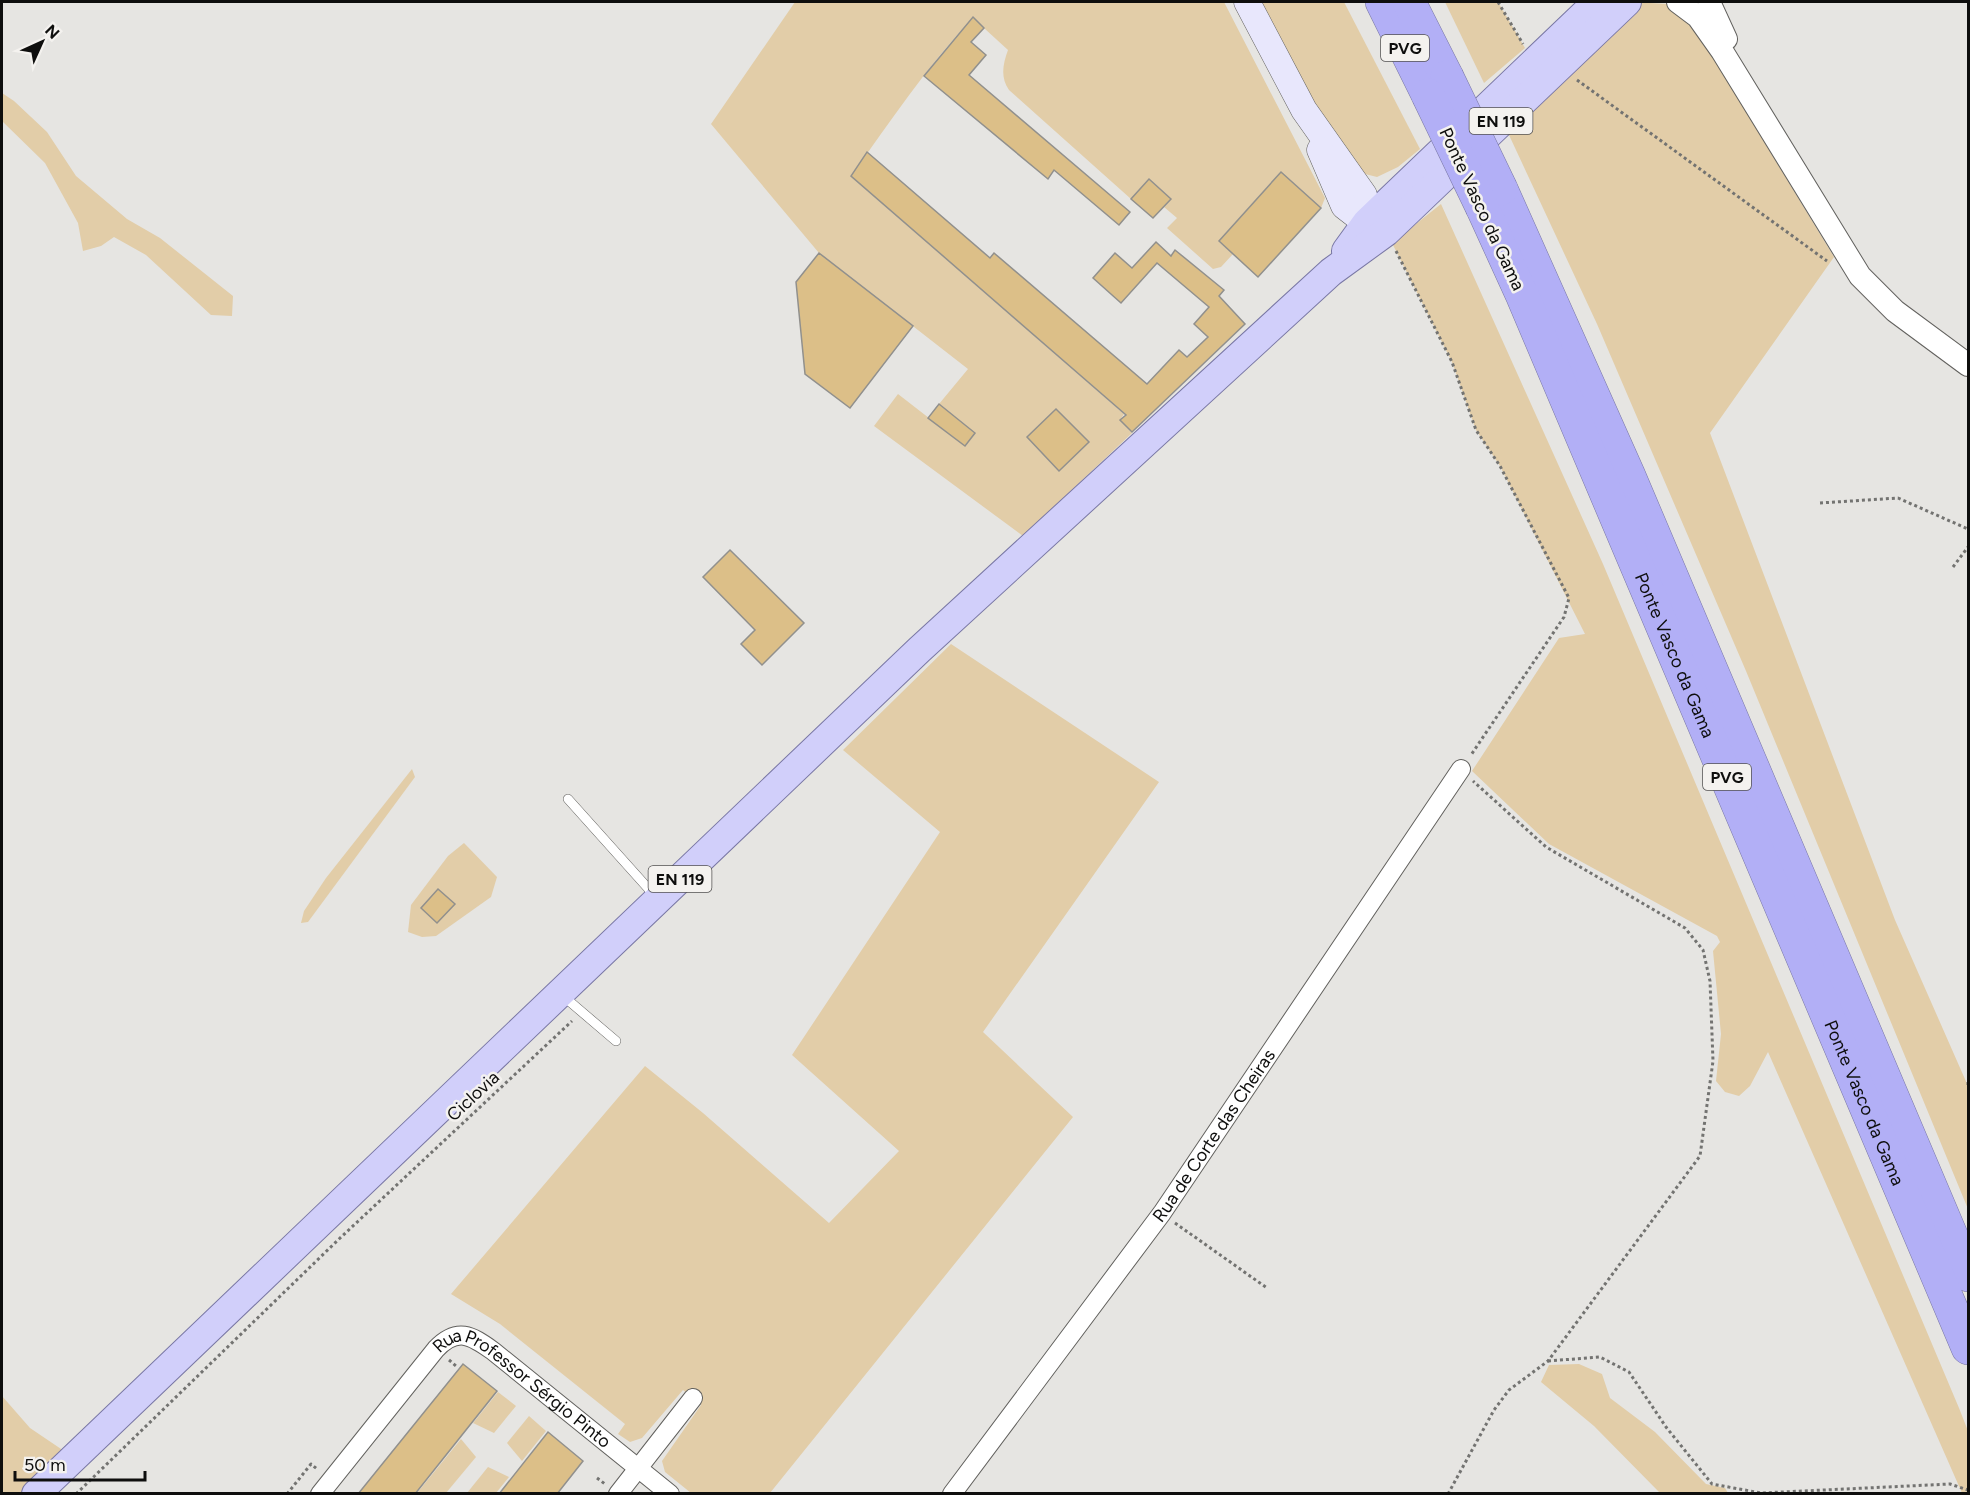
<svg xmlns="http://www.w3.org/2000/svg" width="1970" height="1495" font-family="Figtree,sans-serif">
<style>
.green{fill:#e2cda8;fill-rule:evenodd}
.building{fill:#dcbf88;stroke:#91908d;stroke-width:1.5}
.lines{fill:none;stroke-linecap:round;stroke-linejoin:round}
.service-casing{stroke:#62615e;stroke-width:10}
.minor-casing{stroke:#62615e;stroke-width:20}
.tertiary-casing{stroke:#62615e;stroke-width:24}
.secondary-casing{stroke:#62615e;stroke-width:27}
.primary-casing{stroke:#7977a4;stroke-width:30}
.motorway-casing{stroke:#7977a4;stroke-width:34}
.path{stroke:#737371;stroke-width:3;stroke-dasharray:3 3;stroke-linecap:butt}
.service{stroke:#fff;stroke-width:9}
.minor{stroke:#fff;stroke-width:18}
.tertiary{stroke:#fff;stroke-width:22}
.secondary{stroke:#e8e7fc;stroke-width:26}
.primary{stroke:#d1cffa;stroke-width:28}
.motorway{stroke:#b2aff6;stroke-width:33}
.motorway-bridge-casing{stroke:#7977a4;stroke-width:34;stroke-linecap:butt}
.motorway-bridge{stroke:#b2aff6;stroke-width:33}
.labels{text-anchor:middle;stroke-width:5;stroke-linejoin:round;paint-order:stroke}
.shield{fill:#f4f2ef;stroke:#535251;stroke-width:1.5}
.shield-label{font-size:16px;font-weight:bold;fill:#0e0e0d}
.street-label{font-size:18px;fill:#0e0e0d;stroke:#f4f2ef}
</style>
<rect width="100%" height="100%" fill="#e6e5e2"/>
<g class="green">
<path d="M795 2H1224L1325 198 1321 208 1281 172 1219 241 1233 254 1221 267 1213 269 1167 228 1177 218 1164 207 1171 199 1149 179 1131 199 1009 90C1000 77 1003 64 1008 50L973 18C927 66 890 122 851 176L1124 414 1120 420 1132 433 1023 536 874 426 898 394 965 446 975 433 939 404 968 369 819 253 711 124ZM1056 409 1089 442 1059 470 1027 437Z"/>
<polygon points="1260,2 1344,2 1420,149 1398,167 1377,177 1361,173 1341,155"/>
<polygon points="1445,2 1498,2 1525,48 1484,83"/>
<polygon points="1633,2 1668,4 1692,23 1834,257 1710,433 1895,920 1968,1086 1968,1209 1746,671 1597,324 1502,120"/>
<polygon points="2,93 14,101 47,132 76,176 127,219 160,238 233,296 232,316 211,315 146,255 114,237 101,246 83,251 78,223 45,163 2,121"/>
<polygon points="1441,204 1603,564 1959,1408 1968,1431 1968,1493 1962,1493 1768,1052 1750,1086 1739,1096 1725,1092 1716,1081 1721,1034 1713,951 1720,942 1717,936 1549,844 1472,771 1559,638 1585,634 1500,466 1476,430 1452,362 1392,243"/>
<polygon points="951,644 1159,782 983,1032 1073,1117 770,1493 691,1493 665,1472 662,1461 701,1405 683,1390 642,1438 630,1442 618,1434 625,1424 500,1324 451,1294 645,1066 703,1113 829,1223 899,1151 792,1055 940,832 843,750"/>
<polygon points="412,769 415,777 308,922 301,923 304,911 326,878"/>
<polygon points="464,843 497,877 491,897 436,936 422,937 408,932 411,905 448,856"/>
<polygon points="1579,1364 1602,1374 1610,1398 1655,1432 1706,1484 1725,1488 1728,1493 1660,1493 1594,1426 1541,1382 1549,1365"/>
<polygon points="498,1392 516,1406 494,1433 473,1423"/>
<polygon points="2,1396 30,1428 67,1453 24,1493 2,1493"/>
<polygon points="529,1416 546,1431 522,1461 507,1443"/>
<polygon points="461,1439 476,1457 446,1493 417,1493"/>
<polygon points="488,1467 509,1477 496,1493 467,1493"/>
</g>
<g class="building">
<polygon points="973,17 984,28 971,42 986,55 969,75 1130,212 1119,225 1054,170 1048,179 924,76"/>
<polygon points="867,152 990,258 994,253 1147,384 1179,350 1187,357 1208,337 1194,324 1209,307 1157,263 1121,303 1093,278 1115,253 1132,268 1156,242 1171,256 1175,250 1224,290 1219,296 1245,324 1132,432 1120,420 1126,415 851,176"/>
<polygon points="1281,172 1321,208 1258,277 1219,241"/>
<polygon points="1149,179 1171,199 1153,218 1131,199"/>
<polygon points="819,253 913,326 850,408 805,374 796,282"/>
<polygon points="939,404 975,433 965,446 928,418"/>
<polygon points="1056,409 1089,442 1059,471 1027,437"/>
<polygon points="730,550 804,623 762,665 741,644 755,630 703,577"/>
<polygon points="438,889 455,904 437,923 421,908"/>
<polygon points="463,1364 497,1391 415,1494 358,1494"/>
<polygon points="548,1432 583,1461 557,1494 499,1494"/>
</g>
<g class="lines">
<g class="service-casing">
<g id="service">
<polyline points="568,799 655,896"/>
<polyline points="562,995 616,1041"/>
</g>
</g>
<g class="minor-casing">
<g id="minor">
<path id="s1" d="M320 1494 436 1349C457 1327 471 1335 493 1351L670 1494"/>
<polyline points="618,1494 693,1398"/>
<path id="s2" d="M952 1494 1162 1213 1461 769"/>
</g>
</g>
<g class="tertiary-casing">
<g id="tertiary">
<polyline points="1678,2 1698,17 1722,51 1860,276 1895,311 1968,365"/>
<polyline points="1709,2 1726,39"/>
</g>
</g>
<g class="secondary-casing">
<g id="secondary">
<polyline points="1247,2 1304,110 1364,195 1367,222"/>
<polyline points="1320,150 1344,206 1375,230"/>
</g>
</g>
<g class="primary-casing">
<g id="primary">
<polyline points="1346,251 1367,222 1597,2"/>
<polyline points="36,1494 919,650 1331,272 1386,232 1627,2"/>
</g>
</g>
<g class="motorway-casing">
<g id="motorway">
<polyline points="1382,2 1428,95"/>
<polyline points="1409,2 1447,77"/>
<polyline points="1501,189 1629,476 1968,1275"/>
<path id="s3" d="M1482 207 1523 297 1968 1348"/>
</g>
</g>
<g class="path">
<polyline points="1498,2 1523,44"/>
<polyline points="1577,80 1827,261"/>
<polyline points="1396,251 1452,362 1476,430 1500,466 1569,598 1564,617 1471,755"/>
<polyline points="1820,503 1898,498 1968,529"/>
<polyline points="1953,567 1968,547"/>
<polyline points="1968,1082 1968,1086"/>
<polyline points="1175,1223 1267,1288"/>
<polyline points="449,1360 456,1366"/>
<polyline points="1548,1361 1600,1357 1629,1372 1666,1427 1712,1484 1761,1493 1950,1484 1968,1490"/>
<polyline points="597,1478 605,1484"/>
<polyline points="76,1494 338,1240 572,1021"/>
<polyline points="287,1494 311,1464 317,1469"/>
<polyline points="1448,1494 1494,1410 1509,1390 1548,1361 1700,1156 1713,1061 1710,981 1703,950 1685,928 1546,847 1473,781"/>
</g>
<use href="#service" class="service"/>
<use href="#minor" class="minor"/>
<use href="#tertiary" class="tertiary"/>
<use href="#secondary" class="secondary"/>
<use href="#primary" class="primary"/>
<use href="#motorway" class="motorway"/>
<g class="motorway-bridge-casing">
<g id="motorway-bridge">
<polyline points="1447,77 1501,189"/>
<polyline points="1428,95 1482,207"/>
</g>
</g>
<use href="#motorway-bridge" class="motorway-bridge"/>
</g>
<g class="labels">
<g class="shield">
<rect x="1381" y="35" width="48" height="26" rx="4.5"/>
<rect x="1469.5" y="108" width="63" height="26" rx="4.5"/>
<rect x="1703" y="764" width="48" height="26" rx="4.5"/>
<rect x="648.5" y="866" width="63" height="26" rx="4.5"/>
</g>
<g class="shield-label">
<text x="1405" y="54">PVG</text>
<text x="1501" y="127">EN 119</text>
<text x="1727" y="783">PVG</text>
<text x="680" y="885">EN 119</text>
</g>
<g class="street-label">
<text transform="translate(1482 209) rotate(65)" y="6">Ponte Vasco da Gama</text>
<text dy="6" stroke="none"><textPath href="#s3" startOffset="488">Ponte Vasco da Gama</textPath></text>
<text transform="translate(473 1096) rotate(-43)" y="6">Ciclovia</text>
<text dy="6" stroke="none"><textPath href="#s3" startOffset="974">Ponte Vasco da Gama</textPath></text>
<text dy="6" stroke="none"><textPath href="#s2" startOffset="444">Rua de Corte das Cheiras</textPath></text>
<text dy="6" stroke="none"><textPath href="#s1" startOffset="292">Rua Professor Sérgio Pinto</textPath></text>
</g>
</g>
<rect width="1970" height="1495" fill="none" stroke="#0e0e0d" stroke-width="6"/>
<g transform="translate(42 42) rotate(45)" stroke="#f4f2ef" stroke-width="4.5" paint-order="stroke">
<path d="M0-4.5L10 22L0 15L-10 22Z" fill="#0e0e0d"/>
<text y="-9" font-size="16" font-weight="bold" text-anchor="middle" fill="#0e0e0d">N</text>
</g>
<path d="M15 1471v9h130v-9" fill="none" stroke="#0e0e0d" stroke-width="3"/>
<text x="24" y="1471" font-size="18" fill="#0e0e0d" stroke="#f4f2ef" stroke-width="4.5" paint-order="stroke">50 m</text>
</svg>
